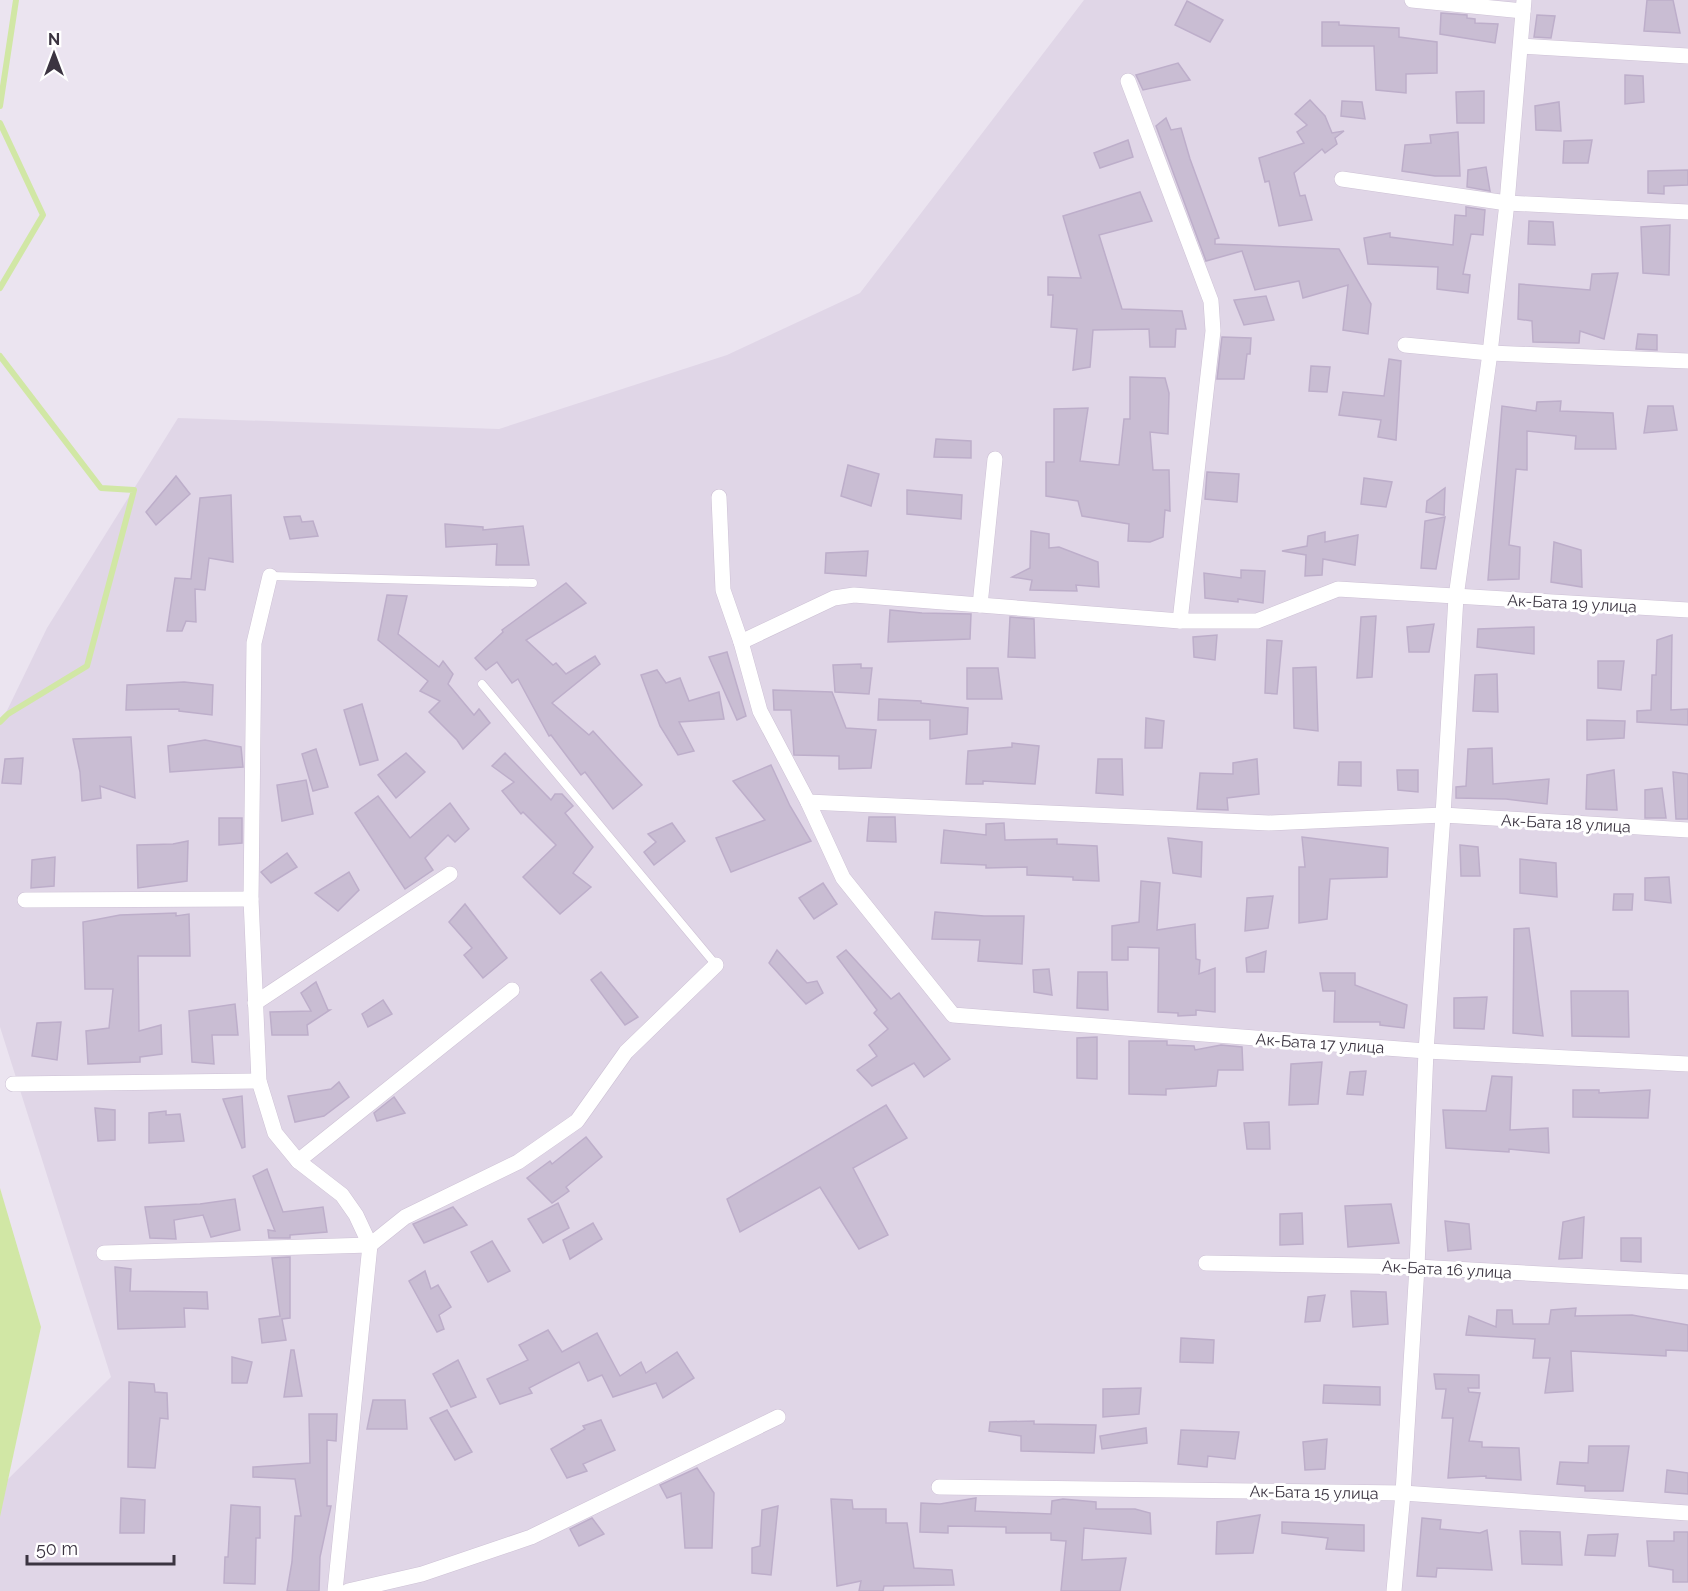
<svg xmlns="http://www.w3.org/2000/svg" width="1688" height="1591" font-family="Raleway,sans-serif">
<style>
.residential{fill:#e0d6e7}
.water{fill:#d1e7a5}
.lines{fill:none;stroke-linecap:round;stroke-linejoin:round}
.stream{stroke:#d1e7a5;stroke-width:6}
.building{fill:#c9bdd3;stroke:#bdaeca;stroke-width:1.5}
.lane-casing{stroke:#cdc1d5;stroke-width:9}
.street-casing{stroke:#cdc1d5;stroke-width:16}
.lane{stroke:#fff;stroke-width:8}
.street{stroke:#fff;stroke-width:15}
.labels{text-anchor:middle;stroke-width:6;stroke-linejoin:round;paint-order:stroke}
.street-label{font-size:16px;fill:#3b3441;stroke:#fff}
</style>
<rect width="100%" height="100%" fill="#ebe4f0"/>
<polygon class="residential" points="1084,0 1688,0 1688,1591 0,1591 0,1487 111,1377 0,1027 0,725 47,628 178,418 499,429 727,355 860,293"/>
<polygon class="water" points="0,1188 41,1327 0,1517"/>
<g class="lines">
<g class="stream">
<polyline points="0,106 16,0"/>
<polyline points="0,123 43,215 0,288"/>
<polyline points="0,356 101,488 134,490 87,666 8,714 0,722"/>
</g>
</g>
<g class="building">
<polygon points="1647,0 1673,0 1680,33 1644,31"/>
<polygon points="1187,1 1223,20 1210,42 1175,25"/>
<polygon points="1441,13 1467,15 1467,18 1475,19 1475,23 1498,24 1495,43 1440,34"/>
<polygon points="1537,15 1555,16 1551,38 1534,37"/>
<polygon points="1322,22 1339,22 1339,25 1399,28 1399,37 1437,42 1437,73 1406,74 1406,93 1376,90 1374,46 1322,46"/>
<polygon points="1178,63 1190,80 1143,90 1136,75"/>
<polygon points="1625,75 1643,76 1644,102 1625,104"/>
<polygon points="1484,91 1484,123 1457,123 1456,92"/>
<polygon points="1310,100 1325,116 1332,133 1344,131 1335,138 1337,144 1325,153 1322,149 1294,173 1300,196 1305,195 1312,220 1279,226 1269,181 1265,182 1259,158 1304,143 1297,132 1307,125 1295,114"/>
<polygon points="1342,101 1362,102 1365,119 1341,116"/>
<polygon points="1559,102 1561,131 1536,130 1535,106"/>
<polygon points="1166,118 1171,130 1181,128 1190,159 1219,238 1215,239 1215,244 1339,249 1371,304 1368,334 1343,330 1348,285 1303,298 1299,281 1255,290 1242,251 1206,261 1156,126"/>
<polygon points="1458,132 1460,176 1435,176 1402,171 1405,145 1431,143 1430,135"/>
<polygon points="1128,140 1133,157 1100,168 1094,153"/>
<polygon points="1592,140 1588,163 1563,163 1564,141"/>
<polygon points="1486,167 1490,191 1467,187 1468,170"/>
<polygon points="1688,170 1688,185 1664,186 1664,194 1648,193 1648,171"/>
<polygon points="1140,192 1152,221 1099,235 1122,309 1182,311 1186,329 1176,329 1175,347 1150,347 1149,329 1093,330 1090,367 1073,370 1077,329 1051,327 1053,295 1048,295 1048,277 1081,278 1063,216"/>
<polygon points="1466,207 1485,210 1483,235 1471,234 1463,274 1470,275 1468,293 1437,289 1438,267 1368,264 1364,238 1390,233 1390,237 1453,245 1455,215 1466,216"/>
<polygon points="1529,221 1553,222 1555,245 1528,244"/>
<polygon points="1670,225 1669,275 1643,273 1641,227"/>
<polygon points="1618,273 1604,339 1580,331 1579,343 1533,342 1532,321 1518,319 1519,284 1590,290 1592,274"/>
<polygon points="1266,296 1274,320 1244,325 1234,300"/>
<polygon points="1638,334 1657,335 1657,350 1636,349"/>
<polygon points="1222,337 1251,338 1250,354 1247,354 1244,379 1217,379"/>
<polygon points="1389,359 1401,361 1396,440 1378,437 1381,420 1339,415 1343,392 1384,396"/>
<polygon points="1311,366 1330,367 1327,392 1309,391"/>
<polygon points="1130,377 1165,378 1169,393 1168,434 1150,432 1153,470 1169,470 1170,511 1165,510 1163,537 1150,542 1128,541 1129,524 1082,516 1078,501 1046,496 1046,462 1054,462 1054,409 1088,408 1080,461 1119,465 1124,419 1130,419"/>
<polygon points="1561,401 1560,411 1613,413 1616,449 1575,449 1576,436 1527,431 1527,470 1516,469 1509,545 1520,547 1519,579 1488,580 1502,406 1536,411 1537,402"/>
<polygon points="1648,406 1673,406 1677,430 1644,433"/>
<polygon points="936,439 971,441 971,458 934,457"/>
<polygon points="848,465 879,474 871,506 841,496"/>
<polygon points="1207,472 1239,474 1237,502 1205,499"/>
<polygon points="176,476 190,494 156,525 146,512"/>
<polygon points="1364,478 1392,482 1386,507 1361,504"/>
<polygon points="1445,488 1444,515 1426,512 1427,501"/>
<polygon points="907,490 962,495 961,519 907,514"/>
<polygon points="231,495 233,562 209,558 205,590 195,589 196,622 186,621 182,631 167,631 175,578 191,579 200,498"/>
<polygon points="300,516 302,522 313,521 318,536 290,539 284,517"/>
<polygon points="1445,517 1436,569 1421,568 1425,521"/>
<polygon points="445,524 483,527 483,530 523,526 529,565 496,565 497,544 446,547"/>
<polygon points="1031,531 1049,534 1049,548 1059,547 1098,562 1099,587 1076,585 1077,591 1030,590 1032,580 1012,577 1030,568"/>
<polygon points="1325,532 1325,542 1358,535 1355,565 1323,559 1322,575 1305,576 1306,555 1282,551 1307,546 1308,536"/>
<polygon points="1554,542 1581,550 1582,587 1551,582"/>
<polygon points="868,551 866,576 825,573 826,553"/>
<polygon points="1241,570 1265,571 1263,603 1238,599 1238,602 1205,598 1204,573 1241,578"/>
<polygon points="566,583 586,603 526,640 553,665 556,663 566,674 595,656 600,664 552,703 589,735 593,731 642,785 613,809 585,772 581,775 551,735 549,736 518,679 512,683 497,662 486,670 475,658 503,632 502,630"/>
<polygon points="387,595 407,596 398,634 439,667 443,661 453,674 448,684 474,715 479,709 490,723 463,749 457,740 429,712 440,701 420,691 428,681 378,640"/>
<polygon points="890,610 922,613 971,614 970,639 888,642"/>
<polygon points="1376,616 1372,677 1357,678 1361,617"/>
<polygon points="1010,617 1034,619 1035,658 1008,657"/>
<polygon points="1434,624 1429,652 1409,652 1407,627"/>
<polygon points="1534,627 1534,654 1477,647 1478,629"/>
<polygon points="1217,635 1215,660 1194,657 1193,637"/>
<polygon points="1672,635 1671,710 1688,709 1688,725 1637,722 1637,711 1651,710 1652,675 1656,675 1657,640"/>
<polygon points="1267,640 1282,641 1277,694 1265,693"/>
<polygon points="727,652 746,716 737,720 709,657"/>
<polygon points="1598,661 1624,661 1621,690 1598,688"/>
<polygon points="861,664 861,668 872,668 869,694 835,692 833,665"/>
<polygon points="1316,667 1318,731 1294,728 1293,668"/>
<polygon points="967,668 998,668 1002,699 967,699"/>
<polygon points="657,670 666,683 680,678 689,701 719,692 724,719 679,722 694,751 678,755 660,726 641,675"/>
<polygon points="1497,674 1498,712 1473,711 1475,675"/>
<polygon points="184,682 213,685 212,715 179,711 179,709 126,710 127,685"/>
<polygon points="773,690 832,692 846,728 876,730 871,768 839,769 839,756 794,755 791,710 774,710"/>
<polygon points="879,699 921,701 921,703 968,708 967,734 930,739 930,720 878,720"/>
<polygon points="362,704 378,760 360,765 344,710"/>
<polygon points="1146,718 1164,721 1162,748 1145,748"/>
<polygon points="1587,720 1625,721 1624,738 1587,740"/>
<polygon points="131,737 135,798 100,786 101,798 82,801 80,772 73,739"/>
<polygon points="205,740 241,747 243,767 170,772 168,746"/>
<polygon points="1012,743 1039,746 1035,784 983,781 983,784 966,784 968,751 1012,747"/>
<polygon points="1492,748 1493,784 1549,779 1547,804 1506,799 1456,798 1456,787 1466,786 1468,749"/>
<polygon points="316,749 328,787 313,791 302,754"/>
<polygon points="406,753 425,772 396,798 378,775"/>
<polygon points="505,753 551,800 555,794 562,794 573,806 565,813 593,847 573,873 591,887 560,914 523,877 556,845 523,812 521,814 502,791 514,782 492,766"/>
<polygon points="23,758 21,784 2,783 5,759"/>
<polygon points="1098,759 1122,759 1123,795 1096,793"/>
<polygon points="1257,759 1259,794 1227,798 1228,810 1197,809 1200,773 1233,774 1233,763"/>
<polygon points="1339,762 1361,762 1361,786 1338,785"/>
<polygon points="771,765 790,806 811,841 731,872 716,838 765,820 733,781"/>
<polygon points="1397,770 1418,770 1418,792 1398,790"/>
<polygon points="1614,770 1617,810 1586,809 1587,775"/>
<polygon points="1673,772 1688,774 1688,819 1676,819"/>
<polygon points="306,780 313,814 282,821 277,785"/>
<polygon points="1662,788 1666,818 1645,818 1645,790"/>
<polygon points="378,796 410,838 450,803 469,829 455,842 448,835 425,858 433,870 405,889 355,813"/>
<polygon points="869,817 895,817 896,842 867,841"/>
<polygon points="219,818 242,818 242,843 219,845"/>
<polygon points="672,823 685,841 654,865 644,852 656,842 648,834"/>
<polygon points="1004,823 1005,840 1057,839 1057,844 1097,846 1099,881 1073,880 1073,877 1027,875 1027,867 986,868 986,865 941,863 944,830 986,835 986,824"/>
<polygon points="1302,837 1388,848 1387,877 1330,879 1327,919 1299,923 1299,867 1305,867"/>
<polygon points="1168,838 1202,842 1201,877 1173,873"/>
<polygon points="188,841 187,881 138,888 137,845 173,844"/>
<polygon points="1460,845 1478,847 1480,876 1461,876"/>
<polygon points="287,853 297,867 271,883 261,872"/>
<polygon points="55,857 54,886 31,888 32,860"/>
<polygon points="1520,859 1556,863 1557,897 1520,893"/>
<polygon points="349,872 359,890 338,911 315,893"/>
<polygon points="1669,877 1671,903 1645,900 1645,878"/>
<polygon points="1141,881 1160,883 1157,930 1195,924 1196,959 1200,960 1199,974 1215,968 1215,1012 1196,1010 1196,1015 1178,1016 1178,1013 1158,1012 1159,948 1128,947 1128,960 1112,960 1112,926 1139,922"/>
<polygon points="823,883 837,904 814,919 799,898"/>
<polygon points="1614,894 1633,894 1632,910 1613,910"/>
<polygon points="1273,896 1268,928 1245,931 1247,898"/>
<polygon points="465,904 507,958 483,978 464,955 472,948 449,922"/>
<polygon points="935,912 984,916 1024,916 1022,964 978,961 980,940 932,939"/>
<polygon points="176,913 176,916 189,914 190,956 138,956 139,1031 161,1025 162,1054 140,1057 140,1062 88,1064 86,1031 109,1028 113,989 85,989 83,922 120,915"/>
<polygon points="1529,928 1543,1036 1513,1033 1514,929"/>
<polygon points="777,950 807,983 817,981 823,993 806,1004 769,963"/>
<polygon points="846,950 891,999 899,993 950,1059 924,1077 914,1063 872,1086 857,1070 877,1056 869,1045 888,1029 874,1013 877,1010 837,957"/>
<polygon points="1266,951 1264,972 1247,972 1246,958"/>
<polygon points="1049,969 1052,995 1034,992 1033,970"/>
<polygon points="601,972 638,1017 625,1025 591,980"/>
<polygon points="1078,972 1107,972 1108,1010 1077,1008"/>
<polygon points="1320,973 1355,973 1355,985 1407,1005 1404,1028 1380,1025 1380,1022 1334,1022 1335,991 1323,991"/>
<polygon points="316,982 328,1010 330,1010 307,1025 308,1035 272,1035 270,1012 311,1011 301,993"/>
<polygon points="1571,991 1628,991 1629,1037 1572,1036"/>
<polygon points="1487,997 1484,1029 1454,1028 1454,998"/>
<polygon points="383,1000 392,1014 368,1027 362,1014"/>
<polygon points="235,1004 238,1035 212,1035 214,1064 192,1062 189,1011"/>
<polygon points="61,1022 57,1060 32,1056 37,1023"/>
<polygon points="1097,1037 1097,1079 1077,1078 1077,1038"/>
<polygon points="1129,1041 1167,1041 1167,1045 1194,1046 1195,1050 1221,1045 1242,1047 1243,1070 1218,1070 1216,1086 1166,1089 1166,1095 1129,1094"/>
<polygon points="1322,1062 1318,1104 1289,1105 1291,1064"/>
<polygon points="1366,1071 1363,1095 1347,1094 1350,1072"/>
<polygon points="1492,1076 1512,1077 1510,1130 1548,1128 1549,1153 1509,1149 1509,1152 1446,1148 1443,1110 1486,1111"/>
<polygon points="339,1082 349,1097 324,1116 295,1122 288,1096 331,1089"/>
<polygon points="1573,1090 1599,1090 1599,1093 1650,1090 1648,1118 1573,1117"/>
<polygon points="242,1096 245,1147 242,1148 223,1099"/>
<polygon points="394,1097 405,1113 377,1121 374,1113"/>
<polygon points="886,1105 907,1138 853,1168 888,1235 859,1249 820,1187 740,1232 727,1199"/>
<polygon points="95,1108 115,1110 115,1140 98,1141"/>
<polygon points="166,1111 166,1115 180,1114 184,1141 149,1143 149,1113"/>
<polygon points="1269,1122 1270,1149 1247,1149 1244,1123"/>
<polygon points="586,1137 602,1157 566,1187 569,1191 552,1203 527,1178 550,1161 552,1164"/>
<polygon points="267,1169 283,1212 323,1207 327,1232 290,1235 290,1238 269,1238 268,1230 275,1231 253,1176"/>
<polygon points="235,1199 240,1230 211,1237 203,1215 174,1220 176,1239 150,1238 145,1207 200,1204"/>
<polygon points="558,1203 569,1228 543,1243 528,1219"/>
<polygon points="1391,1204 1399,1243 1348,1247 1345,1206"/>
<polygon points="453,1207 467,1225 424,1243 413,1224"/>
<polygon points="1302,1213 1303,1244 1280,1245 1280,1214"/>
<polygon points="1584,1217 1582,1258 1559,1259 1563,1222"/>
<polygon points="1445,1221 1469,1224 1471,1249 1448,1251"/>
<polygon points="593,1223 602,1239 570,1259 563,1240"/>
<polygon points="1621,1238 1641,1238 1641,1262 1621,1261"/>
<polygon points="492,1241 510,1271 488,1282 471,1252"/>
<polygon points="290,1257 290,1318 282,1319 286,1340 262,1343 259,1319 280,1316 272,1258"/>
<polygon points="115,1267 131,1269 130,1291 207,1292 208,1309 184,1308 185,1327 118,1329"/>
<polygon points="425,1271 431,1289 438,1285 451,1307 439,1315 444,1329 437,1332 409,1281"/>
<polygon points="1351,1291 1386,1292 1388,1324 1353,1327"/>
<polygon points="1325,1295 1320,1321 1305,1322 1308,1297"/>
<polygon points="1576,1308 1575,1316 1632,1315 1688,1325 1688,1351 1666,1350 1666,1356 1571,1351 1573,1391 1545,1393 1550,1358 1533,1358 1535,1339 1466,1335 1469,1316 1496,1327 1497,1310 1512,1310 1513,1324 1549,1324 1551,1310"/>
<polygon points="548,1330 562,1352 597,1333 620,1376 641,1362 646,1373 677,1352 694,1378 663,1398 656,1383 613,1397 602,1375 588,1381 579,1362 529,1388 532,1393 500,1404 487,1379 528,1360 519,1345"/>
<polygon points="1181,1338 1214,1340 1213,1363 1180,1362"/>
<polygon points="291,1350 294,1350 302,1396 284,1397"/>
<polygon points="232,1357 252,1362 247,1383 232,1383"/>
<polygon points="458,1360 476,1397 451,1407 433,1374"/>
<polygon points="1434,1374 1479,1375 1479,1388 1468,1388 1469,1392 1480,1393 1469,1441 1482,1442 1482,1447 1519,1448 1521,1480 1486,1478 1486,1476 1448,1478 1453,1418 1442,1418 1446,1389 1436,1389"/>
<polygon points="129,1382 154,1384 155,1392 167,1393 168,1419 160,1418 155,1468 128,1467"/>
<polygon points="1324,1385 1380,1387 1380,1405 1323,1403"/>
<polygon points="1141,1388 1139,1414 1103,1417 1103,1389"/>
<polygon points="373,1400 405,1400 407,1429 367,1429"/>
<polygon points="447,1410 472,1452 455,1460 430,1418"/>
<polygon points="309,1414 337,1414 336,1441 327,1440 327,1506 331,1506 320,1557 319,1591 287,1591 292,1562 295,1516 301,1516 295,1479 253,1477 253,1467 310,1463"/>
<polygon points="601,1420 615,1450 583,1464 587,1471 567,1478 551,1449 585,1429 583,1426"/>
<polygon points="1034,1421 1034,1424 1096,1425 1094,1453 1021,1451 1021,1436 989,1431 990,1422"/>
<polygon points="1146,1428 1147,1443 1102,1449 1100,1436"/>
<polygon points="1181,1430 1239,1432 1235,1459 1208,1456 1207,1467 1178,1464"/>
<polygon points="1327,1439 1325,1469 1305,1470 1303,1442"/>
<polygon points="1589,1446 1629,1446 1623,1491 1585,1491 1585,1486 1557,1484 1560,1462 1588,1463"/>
<polygon points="697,1468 714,1493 712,1548 685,1548 681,1493 667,1498 660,1485"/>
<polygon points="1667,1470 1688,1473 1688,1494 1665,1492"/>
<polygon points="121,1498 145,1500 144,1533 120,1533"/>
<polygon points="976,1498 975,1511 1051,1514 1052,1501 1063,1499 1096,1502 1096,1509 1135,1509 1150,1513 1151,1534 1084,1528 1082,1560 1126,1558 1120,1591 1061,1591 1066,1541 1051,1540 1051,1533 1006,1533 1006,1527 948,1526 948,1533 920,1532 921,1503 940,1504"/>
<polygon points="831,1499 852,1500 853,1509 886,1509 886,1523 907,1523 914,1568 952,1570 954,1585 884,1586 883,1591 859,1591 861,1581 837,1586"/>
<polygon points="231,1505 260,1507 260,1538 256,1538 255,1584 224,1583 225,1557 228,1557"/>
<polygon points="778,1506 771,1575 752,1573 752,1548 760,1546 762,1510"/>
<polygon points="1260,1515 1253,1553 1216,1554 1217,1522"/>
<polygon points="592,1518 604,1534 579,1546 570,1529"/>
<polygon points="1422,1518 1441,1520 1440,1529 1480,1533 1487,1530 1492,1570 1437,1568 1436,1577 1417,1576"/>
<polygon points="1282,1522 1364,1525 1364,1551 1326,1549 1328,1538 1282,1533"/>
<polygon points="1520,1531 1560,1532 1562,1565 1522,1564"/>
<polygon points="1674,1532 1688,1532 1688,1582 1673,1582 1673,1570 1649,1566 1647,1541 1674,1541"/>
<polygon points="1618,1534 1615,1556 1585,1555 1588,1535"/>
</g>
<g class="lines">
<g class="lane-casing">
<g id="lane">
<polyline points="270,576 533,583"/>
<polyline points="482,684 716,965"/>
</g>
</g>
<g class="street-casing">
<g id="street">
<polyline points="1412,0 1523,11"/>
<polyline points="1521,46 1688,56"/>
<polyline points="1128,81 1211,301 1213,331 1180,621"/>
<polyline points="1342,179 1507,203 1688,212"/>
<polyline points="1405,345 1490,353 1688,361"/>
<polyline points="719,497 723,590 741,642 760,711 808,802 843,878 953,1015 1426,1051 1688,1064"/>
<polyline points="270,576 254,643 251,899 259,1081 275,1133 298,1161 342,1195 356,1215 370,1245 335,1591"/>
<polyline points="980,605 995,459"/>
<polyline points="741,642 834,598 854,595 1180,621 1257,621 1338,589 1688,610"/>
<polyline points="808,802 1269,823 1443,815 1688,830"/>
<polyline points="25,900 251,899"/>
<polyline points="255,1003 450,874"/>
<polyline points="13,1084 259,1081"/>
<polyline points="298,1161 512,990"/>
<polyline points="104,1253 370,1245 405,1217 518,1162 577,1121 626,1052 716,965"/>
<polyline points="1206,1263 1417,1267 1688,1282"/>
<polyline points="939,1487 1403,1493 1688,1513"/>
<polyline points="348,1591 422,1574 531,1537 778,1417"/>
<polyline points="1394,1591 1403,1493 1417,1267 1426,1051 1443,815 1456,597 1490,353 1507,203 1524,0"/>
</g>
</g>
<use href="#lane" class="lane"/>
<use href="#street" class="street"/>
</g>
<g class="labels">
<g class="street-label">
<text transform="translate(1572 603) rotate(3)" y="6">Ак-Бата 19 улица</text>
<text transform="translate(1566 823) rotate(3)" y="6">Ак-Бата 18 улица</text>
<text transform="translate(1320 1043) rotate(4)" y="6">Ак-Бата 17 улица</text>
<text transform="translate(1447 1269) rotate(3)" y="6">Ак-Бата 16 улица</text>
<text transform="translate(1314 1492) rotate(1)" y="6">Ак-Бата 15 улица</text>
</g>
</g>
<g transform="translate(54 54)" stroke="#ffffff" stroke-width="4.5" paint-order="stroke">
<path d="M0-4.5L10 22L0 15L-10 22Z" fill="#3b3441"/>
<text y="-9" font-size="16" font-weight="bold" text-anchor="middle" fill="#3b3441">N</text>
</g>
<path d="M27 1555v9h147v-9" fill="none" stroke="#3b3441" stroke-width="3"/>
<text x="36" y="1555" font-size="18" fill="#3b3441" stroke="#ffffff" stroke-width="4.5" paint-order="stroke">50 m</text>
</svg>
